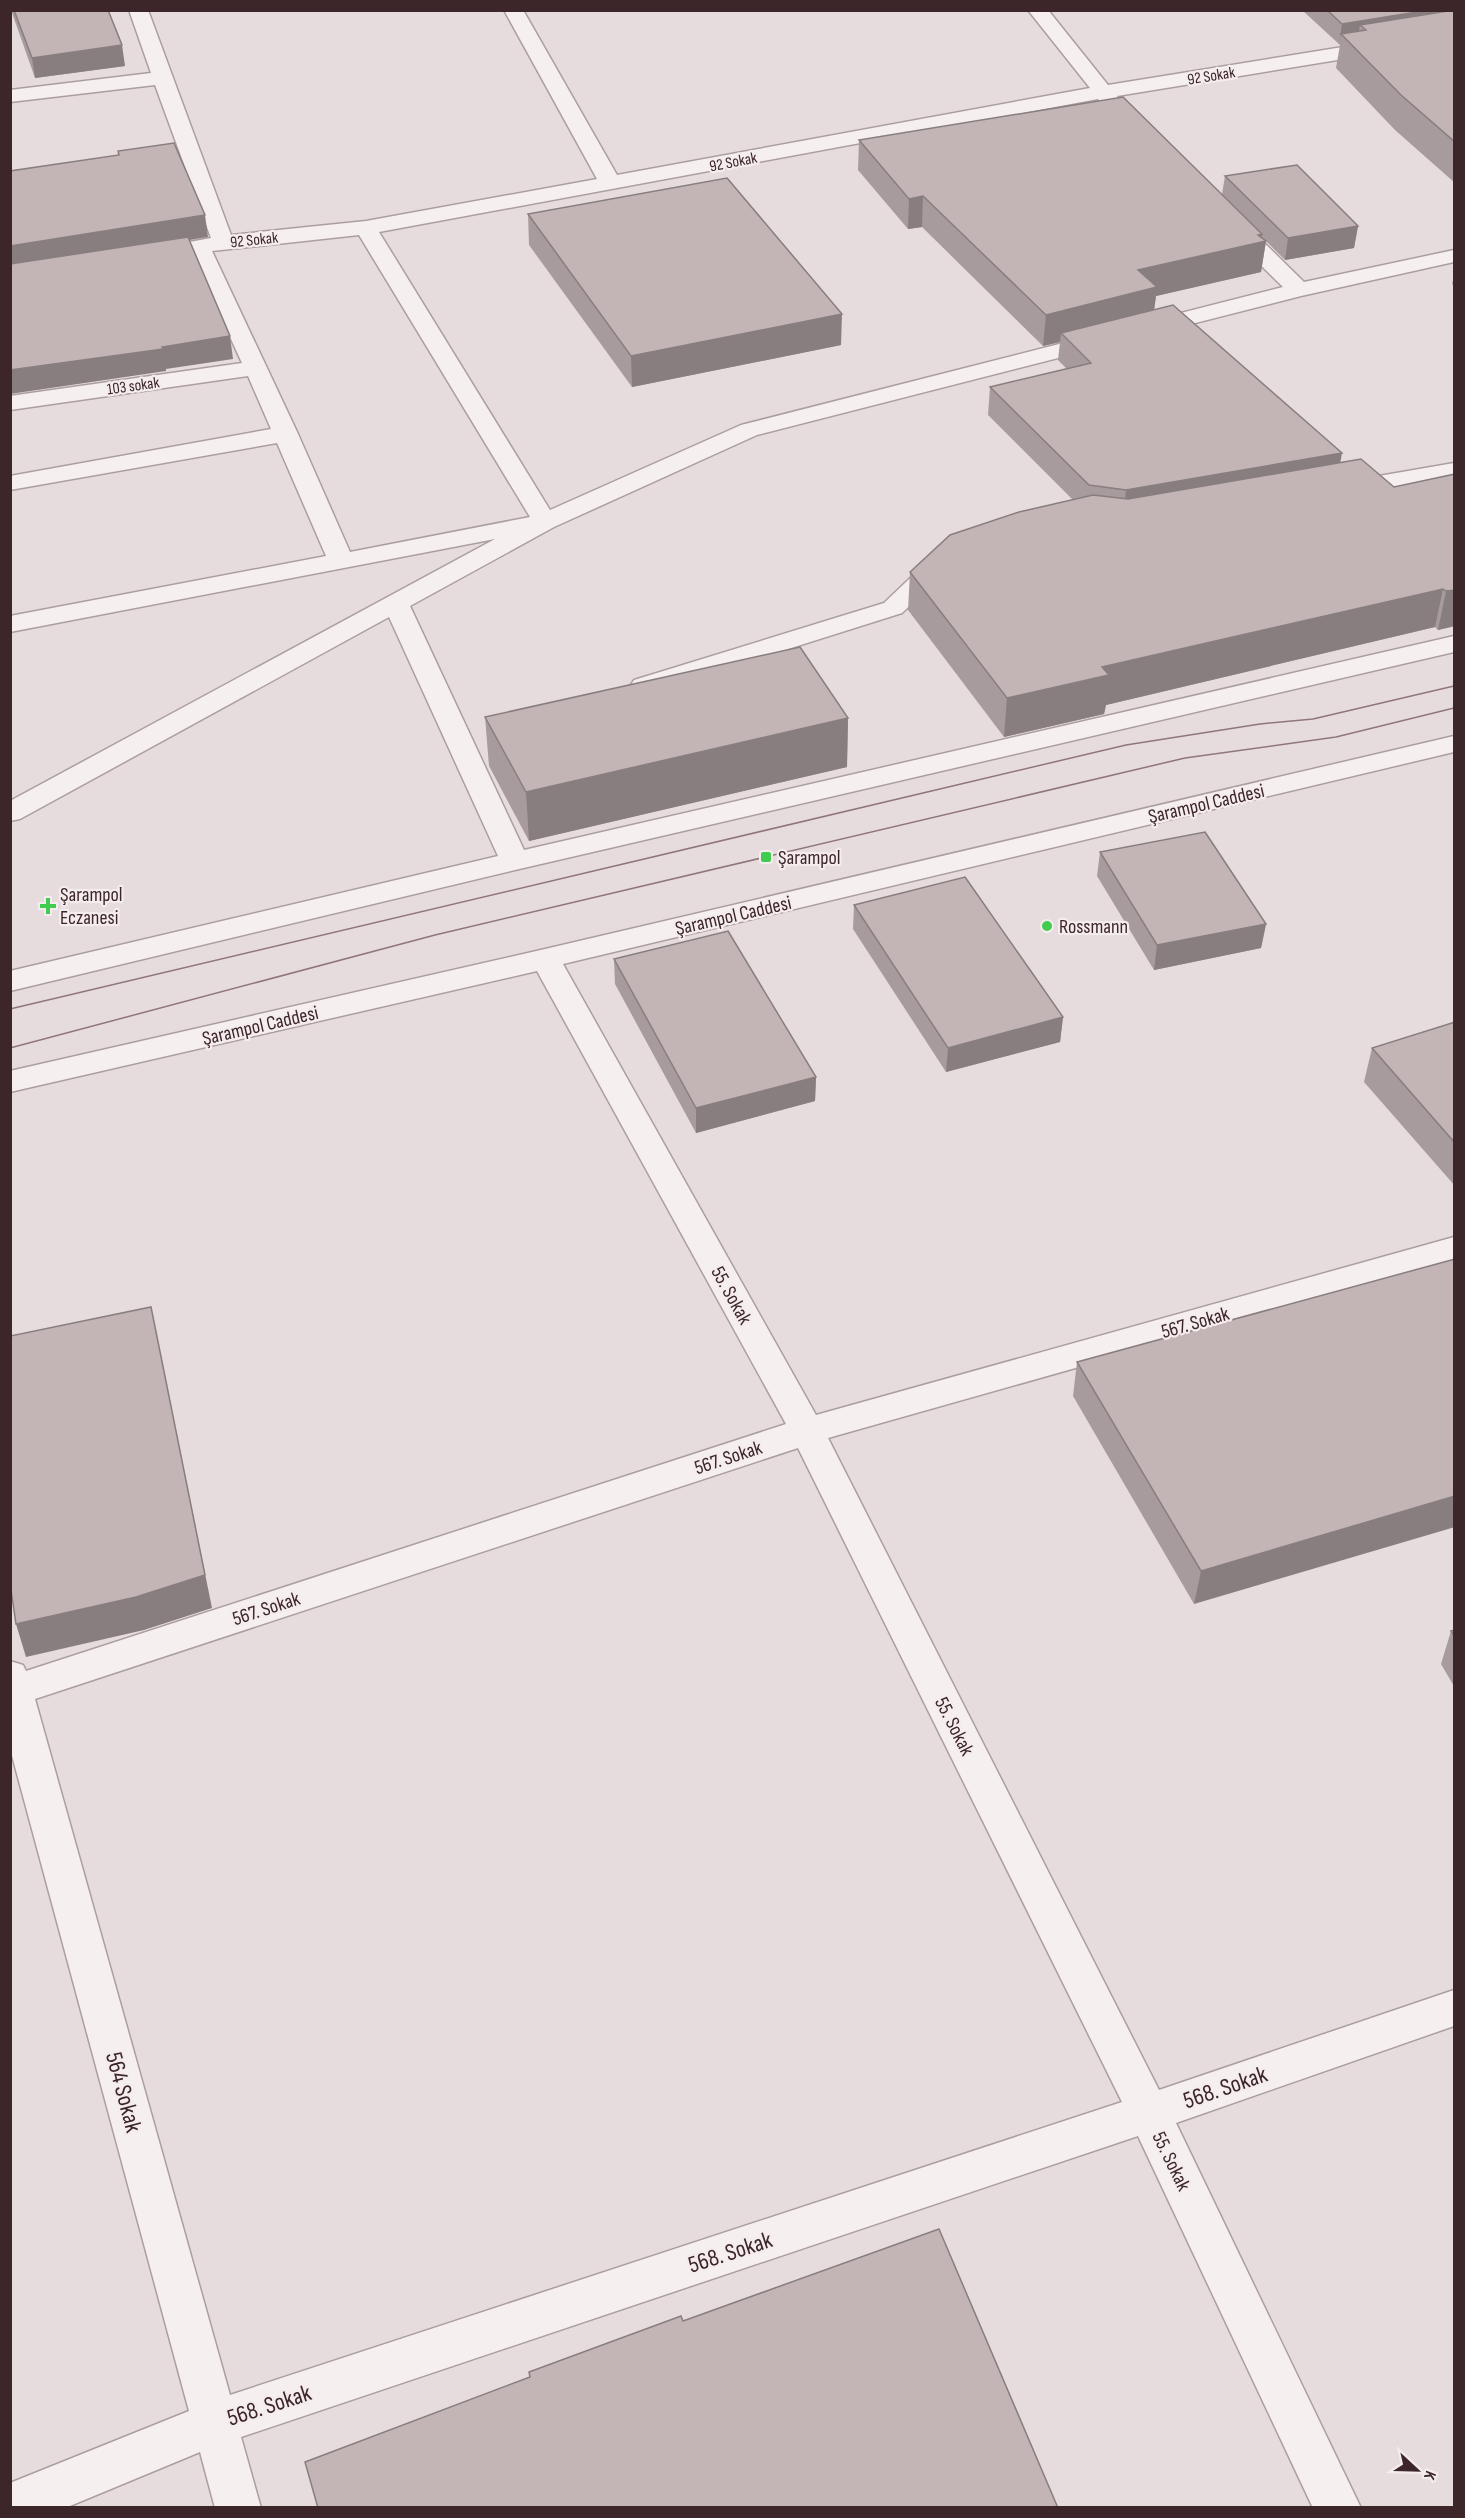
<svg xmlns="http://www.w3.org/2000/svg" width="1465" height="2518" font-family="'Sofia Sans Condensed',sans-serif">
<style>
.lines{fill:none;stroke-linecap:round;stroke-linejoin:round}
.minor-casing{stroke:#ac9ea0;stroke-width:3}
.minor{fill:#f5eff0;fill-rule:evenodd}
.tram{stroke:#907679;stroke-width:1.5}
.wall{fill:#a89b9d}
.shaded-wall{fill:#887e7f}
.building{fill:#c3b4b6;stroke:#887e7f;stroke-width:1.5}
.poi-dot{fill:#41cc4f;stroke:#f4eced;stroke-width:2}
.labels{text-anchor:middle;stroke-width:4.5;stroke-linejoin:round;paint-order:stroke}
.far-street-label{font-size:16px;fill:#3c2629;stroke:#f4eced}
.street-label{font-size:20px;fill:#3c2629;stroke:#f4eced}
.poi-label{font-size:20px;fill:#3c2629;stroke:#f4eced;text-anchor:start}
.near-street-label{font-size:24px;fill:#3c2629;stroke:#f4eced}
</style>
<rect width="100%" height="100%" fill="#e6dcde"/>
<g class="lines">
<g class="minor-casing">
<g id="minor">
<path d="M129 10H148L231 235 366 221 597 179 504 10H523L617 175 1090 88 1028 10H1048L1108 85 1454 29V41L1117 96 1123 104 1120 108C1109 111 1105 107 1098 99L379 232 550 510 741 425 1283 287 1224 229 1221 224 1224 219 1232 218 1240 219 1304 282 1454 250V262L1301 296 757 435 554 527 410 606 524 850 1454 636V652L515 870 10 991V971L498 856 389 617 20 819 10 821V801L495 539 10 632V616L326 556 277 443 10 490V476L271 429 248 376 10 410V396L242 363 192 254 149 263 141 261 138 256 141 251 211 238 155 85 10 102V90L151 73ZM359 235 530 517 350 552 298 434 212 251Z"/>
<polygon points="1454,463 1454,477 1344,496 1335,494 1332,489 1335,484 1344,482"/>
<polygon points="943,556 952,559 956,564 952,569 946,571 902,613 652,692 643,694 634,692 630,686 634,680 884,603 928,561"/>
<path d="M1454 736V752L563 964 816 1415 1454 1237V1261L828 1438 1159 2090 1454 1990V2026L1176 2123 1361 2508H1313L1138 2136 241 2437 261 2508H215L200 2452 65 2508H10V2483L189 2411 10 1748V1661L23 1665 26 1671 786 1424 537 971 10 1092V1071L545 949ZM798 1448 1122 2102 230 2395 35 1699Z"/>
</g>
</g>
<use href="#minor" class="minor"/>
<g class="tram">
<polyline points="10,1009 1126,745 1260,724 1313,719 1454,686"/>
<polyline points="10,1048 435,935 1185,758 1336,737 1454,708"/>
</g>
</g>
<g class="wall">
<polygon points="11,10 108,10 125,66 35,78"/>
<polygon points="1302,10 1440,10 1440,13 1454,10 1455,183 1395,130 1336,68 1340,45"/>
<polygon points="859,140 1222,194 1225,176 1358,226 1354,248 1285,260 1262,237 1266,241 1261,272 1156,296 1154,309 1340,463 1394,487 1455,474 1455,626 1438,630 1435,627 1106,705 1104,714 1004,737 908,610 910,572 1073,500 988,415 990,387 1067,369 1058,360 1060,342 1043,346 922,227 908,229 858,170"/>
<polygon points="528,214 841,345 632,387 529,245"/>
<polygon points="1455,273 1455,286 1452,284"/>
<polygon points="485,717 848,718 847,767 529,841 489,766"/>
<polygon points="1100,852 1266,924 1261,948 1154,970 1097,876"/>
<polygon points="854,905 1063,1017 1060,1042 946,1072 853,929"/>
<polygon points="614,959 816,1077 815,1101 696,1133 615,984"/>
<polygon points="1455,1022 1455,1186 1364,1082 1372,1048"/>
<polygon points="1455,1259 1194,1604 1073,1396 1077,1362"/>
<polygon points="1455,1630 1455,1688 1441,1664 1451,1631"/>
</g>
<g class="shaded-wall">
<polygon points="1429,10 1440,10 1437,29 1366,30 1360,25 1357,42 1341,34 1339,45 1342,24"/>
<polygon points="122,45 125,66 35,78 32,58"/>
<polygon points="923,196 922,227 908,229 909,199"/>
<polygon points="205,215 208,237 10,269 10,246"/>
<polygon points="1358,226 1354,248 1285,260 1288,238"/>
<polygon points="1262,234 1261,242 1266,241 1261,272 1156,296 1153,318 1061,333 1060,342 1043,346 1046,315 1138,270"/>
<polygon points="842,314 841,345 632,387 631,356"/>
<polygon points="230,336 233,359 166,369 166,371 10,394 10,370"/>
<polygon points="1342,453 1337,481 1123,519 1126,490"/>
<polygon points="1443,589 1435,627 1106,705 1104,714 1004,737 1007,698 1102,667"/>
<polygon points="1455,590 1455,626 1438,630 1446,591"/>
<polygon points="848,718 847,767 529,841 526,792"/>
<polygon points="1266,924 1261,948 1154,970 1157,945"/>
<polygon points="1063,1017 1060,1042 946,1072 948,1048"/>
<polygon points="816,1077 815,1101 696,1133 696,1108"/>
<polygon points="151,1307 212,1608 144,1630 26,1657 16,1624"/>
<polygon points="1455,1496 1455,1527 1194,1604 1201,1571"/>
</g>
<g class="building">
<polygon points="14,10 108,10 122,45 32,58"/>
<polygon points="1327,10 1429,10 1342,24"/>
<polygon points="1454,10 1455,11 1455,142 1401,95 1341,34 1366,30 1360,25"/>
<polygon points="1123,97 1262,234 1258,235 1266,241 1138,270 1157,287 1046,315 923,196 909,199 859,140"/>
<polygon points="174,143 205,215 10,246 10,171 119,155 118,151"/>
<polygon points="1297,165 1358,226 1288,238 1225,176"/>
<polygon points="727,178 842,314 631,356 528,214"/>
<polygon points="188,237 230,336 162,347 163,349 156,350 10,370 10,264"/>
<polygon points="1173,305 1342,453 1126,490 1089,485 990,387 1091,363 1061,333"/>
<polygon points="1361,459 1394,487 1455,474 1455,590 1446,591 1443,589 1102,667 1109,675 1007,698 910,572 950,535 1019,512 1093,495 1128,499"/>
<polygon points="800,647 848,718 526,792 485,717"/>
<polygon points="1205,832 1266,924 1157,945 1100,852"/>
<polygon points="965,877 1063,1017 948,1048 854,905"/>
<polygon points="728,931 816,1077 696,1108 614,959"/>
<polygon points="1455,1022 1455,1143 1372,1048"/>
<polygon points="1455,1259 1455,1496 1201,1571 1077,1362"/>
<polygon points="151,1307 205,1575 136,1597 16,1624 10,1583 10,1336"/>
<polygon points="1455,1630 1455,1637 1451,1631"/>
<polygon points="939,2229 1058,2508 318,2508 305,2462 530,2377 529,2372 681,2316 683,2321"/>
</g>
<g class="poi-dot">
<rect x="760" y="851" width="12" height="12" rx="3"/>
<path d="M45 897h6v6h6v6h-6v6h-6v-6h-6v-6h6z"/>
<circle cx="1047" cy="926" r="6"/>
</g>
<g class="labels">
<g class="far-street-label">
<text transform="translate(1211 75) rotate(-9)" y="6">92 Sokak</text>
<text transform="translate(733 161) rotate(-11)" y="6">92 Sokak</text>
<text transform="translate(254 239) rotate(-6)" y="6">92 Sokak</text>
<text transform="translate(133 385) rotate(-8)" y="6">103 sokak</text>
</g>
<g class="street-label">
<text transform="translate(1206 803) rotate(-13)" y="7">Şarampol Caddesi</text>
<text transform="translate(733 915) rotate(-13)" y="7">Şarampol Caddesi</text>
<text transform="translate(260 1025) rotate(-13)" y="7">Şarampol Caddesi</text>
<text transform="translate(732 1295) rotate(61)" y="7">55. Sokak</text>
<text transform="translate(1195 1322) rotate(-16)" y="7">567. Sokak</text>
<text transform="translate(728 1457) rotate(-18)" y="7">567. Sokak</text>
<text transform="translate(266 1608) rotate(-18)" y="7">567. Sokak</text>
<text transform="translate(955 1726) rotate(63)" y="7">55. Sokak</text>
<text transform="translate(1172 2161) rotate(64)" y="7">55. Sokak</text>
</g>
<g class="poi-label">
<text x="778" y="864">Şarampol</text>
<text x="60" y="901">Şarampol<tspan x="60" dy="23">Eczanesi</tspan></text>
<text x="1059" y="933">Rossmann</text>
</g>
<g class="near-street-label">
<text transform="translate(1225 2087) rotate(-19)" y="8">568. Sokak</text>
<text transform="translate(124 2092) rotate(75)" y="8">564 Sokak</text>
<text transform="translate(730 2252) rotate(-18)" y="8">568. Sokak</text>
<text transform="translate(269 2405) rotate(-18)" y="8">568. Sokak</text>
</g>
</g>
<rect width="1465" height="2518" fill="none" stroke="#3c2629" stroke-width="24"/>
<g transform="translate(1417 2470) rotate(112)" stroke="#f4eced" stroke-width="4.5" paint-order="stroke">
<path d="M0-4.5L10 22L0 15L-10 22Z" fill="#3c2629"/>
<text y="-9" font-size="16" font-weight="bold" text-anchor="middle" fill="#3c2629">K</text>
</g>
</svg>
